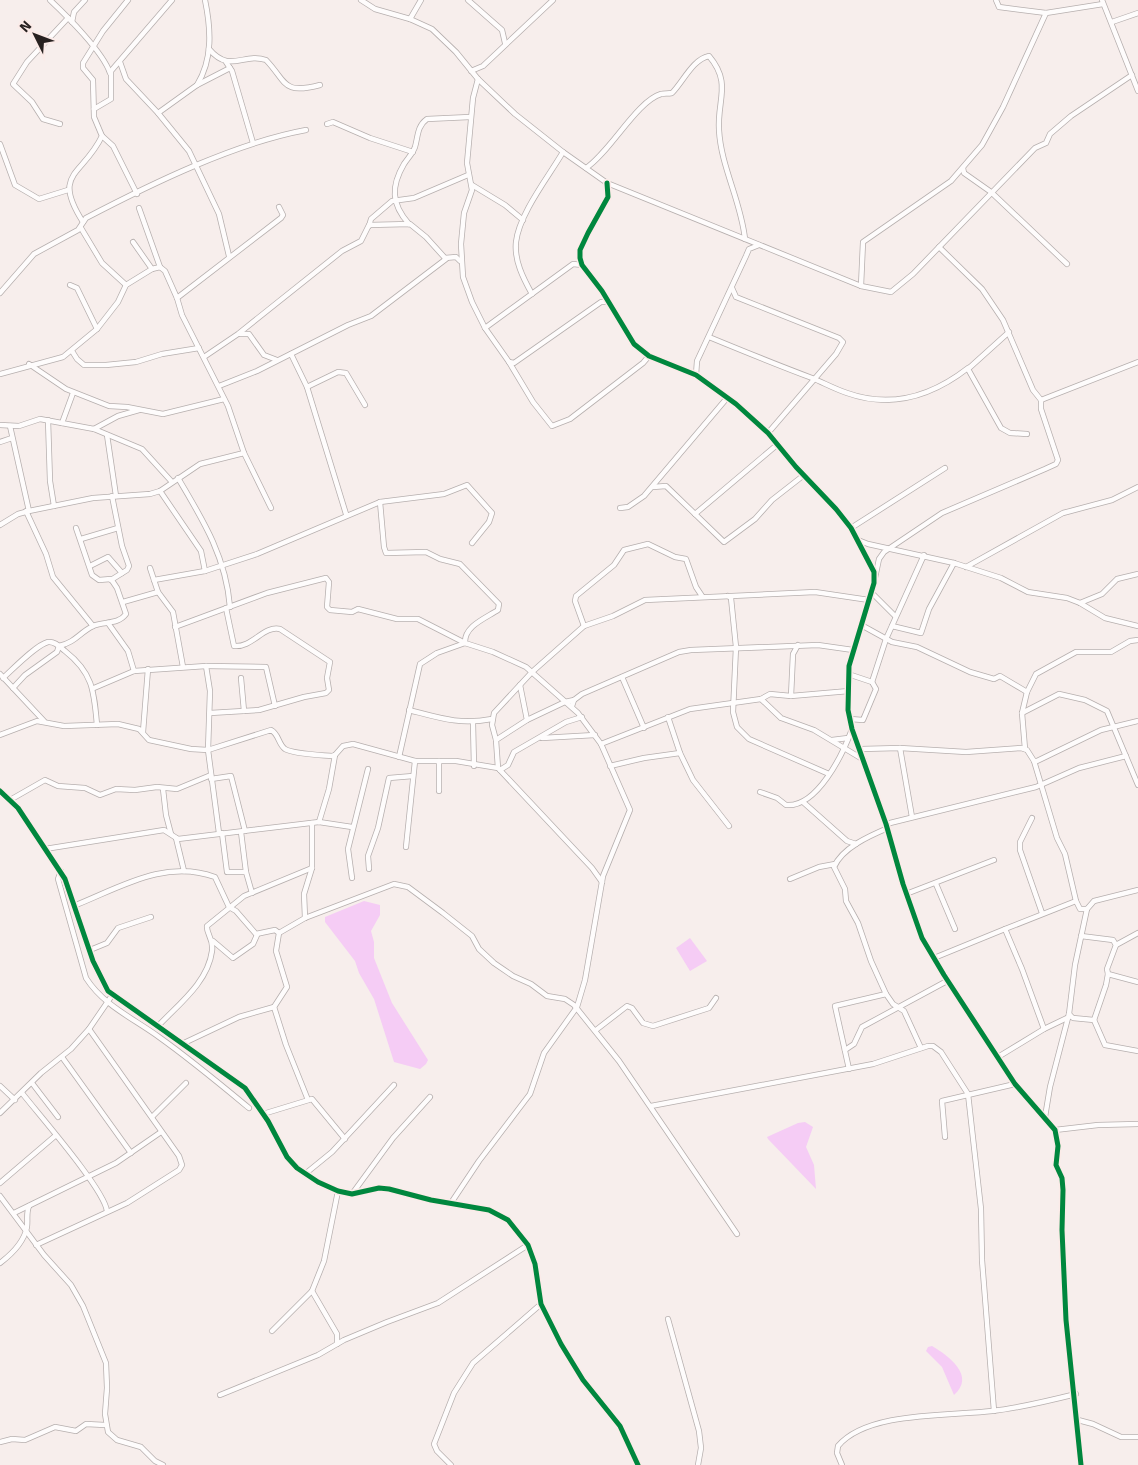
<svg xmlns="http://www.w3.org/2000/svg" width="1138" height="1465" font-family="Signika,sans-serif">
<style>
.water{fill:#f5ccf5}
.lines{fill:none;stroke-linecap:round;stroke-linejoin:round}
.minor-casing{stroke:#b6afae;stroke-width:6}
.minor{stroke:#fefcfc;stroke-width:4.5}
.cycleway-casing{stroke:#fbebe8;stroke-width:8}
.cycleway{stroke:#00873e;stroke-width:5}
</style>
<rect width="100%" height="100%" fill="#f7eeec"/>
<g class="water">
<polygon points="364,901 380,905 380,915 371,931 374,942 374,958 392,1003 428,1060 426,1064 420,1069 394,1062 374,999 359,973 355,961 325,922 325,917"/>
<polygon points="690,938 707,961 690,971 676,948"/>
<polygon points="805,1122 813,1127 806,1147 814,1165 816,1189 768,1139 767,1137 798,1123"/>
<path d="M932 1346C949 1356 976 1376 954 1395L942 1367 926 1351 928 1347Z"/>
</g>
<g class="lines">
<g class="minor-casing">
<g id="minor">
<path d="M50 0C67 16 103 52 110 73"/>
<polyline points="361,0 375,9 410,19 432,29 456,52 478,79 515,114 563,152 607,183 861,286 891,292 913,274 1035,148 1046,143 1050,134 1071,116 1132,75"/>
<polyline points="468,0 502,30 505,43"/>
<polyline points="996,0 999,7 1046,13 1103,4"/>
<polyline points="1102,0 1138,91"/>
<polyline points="410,19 421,0"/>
<polyline points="72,22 74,12 85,0"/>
<polyline points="1112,22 1138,13"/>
<path d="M209 49C230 74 244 52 266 60 287 82 282 95 320 85"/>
<polyline points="120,62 126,79 158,113 189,151 219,214 229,256"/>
<polyline points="226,62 232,71 253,143"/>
<polyline points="471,71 483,66 553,0"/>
<polyline points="478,79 473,98 467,163 472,190 464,213 461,244 463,277 472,302 485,328 509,362 533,402 552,426 570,419 643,363 649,356"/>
<path d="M197 85C213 59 211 29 205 0"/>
<polyline points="94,109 111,99 111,71 172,0"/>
<polyline points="158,113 197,85 230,68"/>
<polyline points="60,124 43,119 32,102 13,84 27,62 68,18"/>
<polyline points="327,124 333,122 370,138 413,152"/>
<polyline points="102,136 113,146 137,194"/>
<polyline points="0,144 15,185 39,199 68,190"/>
<path d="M586 168C610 152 637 101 661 94 664 93 668 94 672 93 683 82 693 59 709 56 732 83 717 100 719 130 721 167 741 201 745 239"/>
<polyline points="963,168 964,173 991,192 1067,264"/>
<polyline points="607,183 608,197 588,233 580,250 580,258 582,265 602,291 634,344 649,356 696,375 736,404 768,433 796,467 836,509 851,528 874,572 874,583 849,666 848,710 852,729 886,824 903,884 922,938 944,975 1015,1084 1055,1130 1058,1146 1056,1165 1062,1178 1063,1190 1062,1230 1066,1320 1081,1465"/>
<polyline points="472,185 505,205 523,220"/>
<polyline points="139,208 160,267"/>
<path d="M83 222C51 172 83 176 102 136L94 117 93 80 83 68V63L103 31 128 0"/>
<path d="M409 224C391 204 391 186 404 164 408 158 413 153 415 147 418 137 417 126 427 119L470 117"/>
<polyline points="369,226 371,219 392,201 414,198 468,175"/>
<polyline points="81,228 102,263 126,285"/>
<polyline points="133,242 152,269"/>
<polyline points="70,285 77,288 97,329"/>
<polyline points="861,286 863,242 951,181 982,145 1003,107 1046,13"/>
<polyline points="732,288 736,297 839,338 843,342 836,354 768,433"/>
<path d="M0 293 34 254 78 230 86 218C151 184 235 143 306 130"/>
<path d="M532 294C523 278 514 260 516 242 519 214 549 176 563 152"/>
<polyline points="177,298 281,218 283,215 279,207"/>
<polyline points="485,328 573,264 582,265"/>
<polyline points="1009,332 968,369 1001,428 1010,433 1027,434"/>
<polyline points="240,334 249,334 264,355 277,360"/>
<path d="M709 337C743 351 777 365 812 378 824 383 835 389 847 393 892 409 932 396 968 368"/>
<polyline points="72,351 77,359 84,365 106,365 136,362 162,354 199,348"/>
<polyline points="291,354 307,387 346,514"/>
<polyline points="204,357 238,334 342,251 361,241 369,225 410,224 426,237 445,258 456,257 460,261"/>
<polyline points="509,362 514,363 601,302 608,302"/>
<polyline points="29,364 66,389 109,406 127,407 163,414 224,399"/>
<polyline points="0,374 63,357 97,329 118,302 126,285 152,269 160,267 165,271 177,298 182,315 228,406 244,453 271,508"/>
<polyline points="696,375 697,361 746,256 749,249 759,245"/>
<polyline points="219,386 257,371 348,325 371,316 446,259"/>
<polyline points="307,387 338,372 346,373 365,405"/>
<polyline points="1041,400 1138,362"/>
<polyline points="48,420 50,481 54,506"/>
<polyline points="62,423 73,393"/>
<polyline points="0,425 19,426 40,419 94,429 118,416 139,410"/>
<polyline points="10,426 29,511"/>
<polyline points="94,429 142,449 172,482"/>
<polyline points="107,435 116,496"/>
<polyline points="0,442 12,438"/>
<path d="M178 478C203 520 226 557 230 607"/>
<polyline points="653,487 666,486 724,542 755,519 772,500 804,475"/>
<polyline points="160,491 201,551 205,571"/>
<path d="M380 502 384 547 386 553 426 552 440 559 460 564 499 604 498 610C486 618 464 626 465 643L493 652 526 667 578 713 601 744 630 810 603 876 585 980 577 1007 544 1053 530 1094 479 1161 451 1203"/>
<polyline points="620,508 628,507 644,496 727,398"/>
<polyline points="26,511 46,554 53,577 93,626"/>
<polyline points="695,514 778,444"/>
<polyline points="0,525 18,514 29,511 93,498 150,494 160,491 200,464 244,453"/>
<polyline points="851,528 945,468"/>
<polyline points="81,539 118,528"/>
<polyline points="858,540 868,544 954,563 1001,578 1028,592 1067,598 1080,603 1105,618 1138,626"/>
<polyline points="90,566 108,557 122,573"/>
<polyline points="966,567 1063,513 1112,500 1138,487"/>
<polyline points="150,568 158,592 173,612 183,667"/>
<polyline points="875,578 879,559 884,552 942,513 1045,469 1056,464 1058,460 1041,409 1041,400 1033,390 1003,320 982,289 939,247"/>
<polyline points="111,580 127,570 129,566 122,546 112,496"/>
<polyline points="154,580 205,571 257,554 380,502 444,494 467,485 492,513 489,522 472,543"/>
<polyline points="872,593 895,616"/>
<polyline points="728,596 731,598 736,647 733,712 737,727 749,739 829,774"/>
<polyline points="123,602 158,592"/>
<polyline points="1080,603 1102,594 1117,579 1138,574"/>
<polyline points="108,623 128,651 134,671"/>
<polyline points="584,626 575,601 576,596 614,565 624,550 648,544 675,557 686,559 696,587 702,596"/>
<polyline points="863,626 892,642 917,647 970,672 994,679 1000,676 1027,692"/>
<polyline points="892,626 921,633 929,609 954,563"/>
<polyline points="175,627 267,593 326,578 329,582 327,607 330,610 352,612 358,609 397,619 418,619 465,643"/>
<polyline points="206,666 266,667 275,706"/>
<polyline points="0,674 44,721"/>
<polyline points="848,674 872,682 876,689 863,720 850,719"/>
<polyline points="622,677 644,728"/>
<path d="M3 678C13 669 36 645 48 642 55 641 60 647 65 651 93 673 94 691 97 725"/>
<polyline points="241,678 244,711"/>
<polyline points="872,682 886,639 924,555"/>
<path d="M13 688 25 675 57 652 59 646C76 642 79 633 93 626 104 621 118 625 126 614L117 588 111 579 99 580 92 575 76 528"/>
<polyline points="94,688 134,671 206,666 210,691 208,750 219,833"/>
<polyline points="791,696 793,654 798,645"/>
<polyline points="761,699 770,694 791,696 849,691"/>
<polyline points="572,706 574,700 582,694 679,652 691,650 818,645 853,650"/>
<path d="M409 710C440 718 459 725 492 719"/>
<path d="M210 713 259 710 304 697 326 693 329 690 327 678 330 662 280 629C264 625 252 648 234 646L226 608"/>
<polyline points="1022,713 1059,694 1085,700 1107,711 1138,785"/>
<polyline points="668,717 680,753 693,780 729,826"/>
<polyline points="527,720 565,702 574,700"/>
<polyline points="473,723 474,766"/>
<polyline points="143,732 148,669"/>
<path d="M0 735 37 721 64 726 118 724 139 729 149 740 191 749 208 750 271 730C279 734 278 744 285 749 293 754 321 755 332 756L335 755 343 746 353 744 415 761H456L498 768 592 868 602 882"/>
<polyline points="542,738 595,735"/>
<polyline points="496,740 492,725 494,713 532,672 584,626 613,616 645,600 815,592 869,600"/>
<polyline points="832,740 848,738"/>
<polyline points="601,744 690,709 761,699 781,718 814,730 864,760"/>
<polyline points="900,748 912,817"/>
<polyline points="861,749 900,748 966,752 1021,748 1027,750 1034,761 1037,761 1101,730 1138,721"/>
<polyline points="1025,749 1022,713 1027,692 1036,674 1076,652 1111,652 1130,641 1138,640"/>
<polyline points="399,757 420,664 437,653 465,643"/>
<polyline points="439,761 439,791"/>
<polyline points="1034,761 1057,838 1065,854 1076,901 1080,909 1087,909"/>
<polyline points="610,766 644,758 680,753"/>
<polyline points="498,768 496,740 527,720 520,685"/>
<polyline points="500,770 508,765 514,752 566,722 582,717"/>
<polyline points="211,779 231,776 245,831"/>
<polyline points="163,789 166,815 171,834"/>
<polyline points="0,791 18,808 65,879 93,961 108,991 245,1088 268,1121 287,1157 297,1168 318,1182 338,1191 352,1194 379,1188 389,1189 431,1200 489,1210 508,1220 528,1245 535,1264 541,1304 561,1344 583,1380 620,1426 638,1465"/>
<path d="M760 792 777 798 786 805C817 808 843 754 852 729"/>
<polyline points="10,800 45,780 58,786 85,788 100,795 116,789 135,790 157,787 177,789 211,775"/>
<polyline points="803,802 847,841 856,844"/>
<polyline points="1032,818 1020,842 1020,850 1042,913"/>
<polyline points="319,822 329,789 335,755"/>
<polyline points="886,824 1036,787 1079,768 1126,756"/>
<polyline points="241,832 246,872 252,893"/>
<polyline points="222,833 227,872 246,872"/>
<polyline points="176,838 184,871"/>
<polyline points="406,847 415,761"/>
<polyline points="45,849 164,830 178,839 319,822 352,827"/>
<polyline points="369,869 368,856 378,828 389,778 413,776"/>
<path d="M61 871 58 879 86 978C104 1006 133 1018 159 1037 190 1059 220 1084 249 1108"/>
<polyline points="352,878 348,849 368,769"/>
<polyline points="790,879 819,867 835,864"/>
<polyline points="936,884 955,929"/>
<polyline points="906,894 994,860"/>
<path d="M76 905C121 887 165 859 215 877L229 907 236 911 256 934 275 930 279 933 276 951 287 987 274 1007 286 1045 308 1100"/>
<polyline points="305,918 304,894 312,868 312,823"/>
<polyline points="279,933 305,918 394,884 408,887 443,913 472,936 479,949 494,963 513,976 531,984 547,996 565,999 574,1005 619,1061 737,1234"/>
<polyline points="1081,936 1113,940 1116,945 1107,969 1108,974 1138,982"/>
<polyline points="213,941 233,958 253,944 257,935"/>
<polyline points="1116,945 1138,933"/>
<polyline points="90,950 107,943 118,928 151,917"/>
<polyline points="934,958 1005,929"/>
<path d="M886 994 871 961 858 923 846 901 845 889 834 867C842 848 869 836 888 828"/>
<polyline points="1069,1014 1073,1018 1094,1020 1105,1045 1138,1051"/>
<polyline points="1094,1020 1106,985 1108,974"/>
<path d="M159 1025C179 1004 208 982 212 951 214 939 206 934 207 926L244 896 312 868"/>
<polyline points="1044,1029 1022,969 1005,929 1076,901"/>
<polyline points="596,1030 627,1006 632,1008 643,1023 653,1026 709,1008 716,998"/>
<polyline points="184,1043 239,1017 274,1007"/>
<polyline points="845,1050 854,1044 862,1027 947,981"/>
<polyline points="62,1057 131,1153"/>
<polyline points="998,1057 1044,1029 1069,1017"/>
<polyline points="849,1069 835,1006 886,994 893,1004 904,1011 921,1048"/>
<polyline points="32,1083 58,1117"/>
<polyline points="0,1086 15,1100"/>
<path d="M22 1093C40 1116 104 1189 107 1211"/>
<polyline points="651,1106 873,1064 928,1046 933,1046 941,1052 968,1094 981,1209 982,1260 994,1411"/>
<polyline points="0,1113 41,1073 71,1049 89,1029 113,994"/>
<polyline points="263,1114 312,1099 345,1139"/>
<polyline points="152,1117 186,1083"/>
<polyline points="1045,1117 1050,1087 1069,1014 1075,965 1087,909 1094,901 1138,890"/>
<polyline points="1055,1130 1098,1125 1138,1124"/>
<polyline points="945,1137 942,1101 1015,1084"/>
<polyline points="305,1174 332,1152 394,1085"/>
<polyline points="0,1183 55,1136"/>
<polyline points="352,1194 393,1138 430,1097"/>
<polyline points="0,1196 44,1255 71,1285 83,1306 106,1363 107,1388 105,1414 108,1432 117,1440 141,1447 155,1461 163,1465"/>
<polyline points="14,1213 116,1163 161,1132"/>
<polyline points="36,1245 127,1203 179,1170 182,1165 179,1156 89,1029"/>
<path d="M0 1263C12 1254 24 1242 27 1227 28 1219 26 1213 29 1206"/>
<polyline points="312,1291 337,1334 337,1344"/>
<polyline points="668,1319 699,1431 701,1448 698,1465"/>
<polyline points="272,1331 312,1291 324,1261 338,1191"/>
<polyline points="220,1395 318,1355 344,1340 387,1322 438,1303 528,1245"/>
<polyline points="1078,1420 1093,1424 1121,1437 1138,1437"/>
<polyline points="0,1442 12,1439 25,1440 55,1427 76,1431 86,1424 105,1425"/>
<polyline points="451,1465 437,1451 434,1444 454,1393 473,1363 541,1304"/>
<path d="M842 1465 837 1453 838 1446C867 1411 951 1416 992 1411 1020 1408 1048 1401 1076 1394"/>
</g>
</g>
<use href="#minor" class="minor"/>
<g class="cycleway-casing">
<g id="cycleway">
<polyline points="607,183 608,197 588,233 580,250 580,258 582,265 602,291 634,344 649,356 696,375 736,404 768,433 796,467 836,509 851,528 874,572 874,583 849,666 848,710 852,729 886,824 903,884 922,938 944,975 1015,1084 1055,1130 1058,1146 1056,1165 1062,1178 1063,1190 1062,1230 1066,1320 1081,1465"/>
<polyline points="0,791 18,808 65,879 93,961 108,991 245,1088 268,1121 287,1157 297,1168 318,1182 338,1191 352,1194 379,1188 389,1189 431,1200 489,1210 508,1220 528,1245 535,1264 541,1304 561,1344 583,1380 620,1426 638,1465"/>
</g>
</g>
<use href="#cycleway" class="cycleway"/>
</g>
<g transform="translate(35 35) rotate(312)" stroke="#fbebe8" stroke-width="4" paint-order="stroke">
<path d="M0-4L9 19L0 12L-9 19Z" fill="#272120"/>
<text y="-8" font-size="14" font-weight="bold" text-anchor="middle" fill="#272120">N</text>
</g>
</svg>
